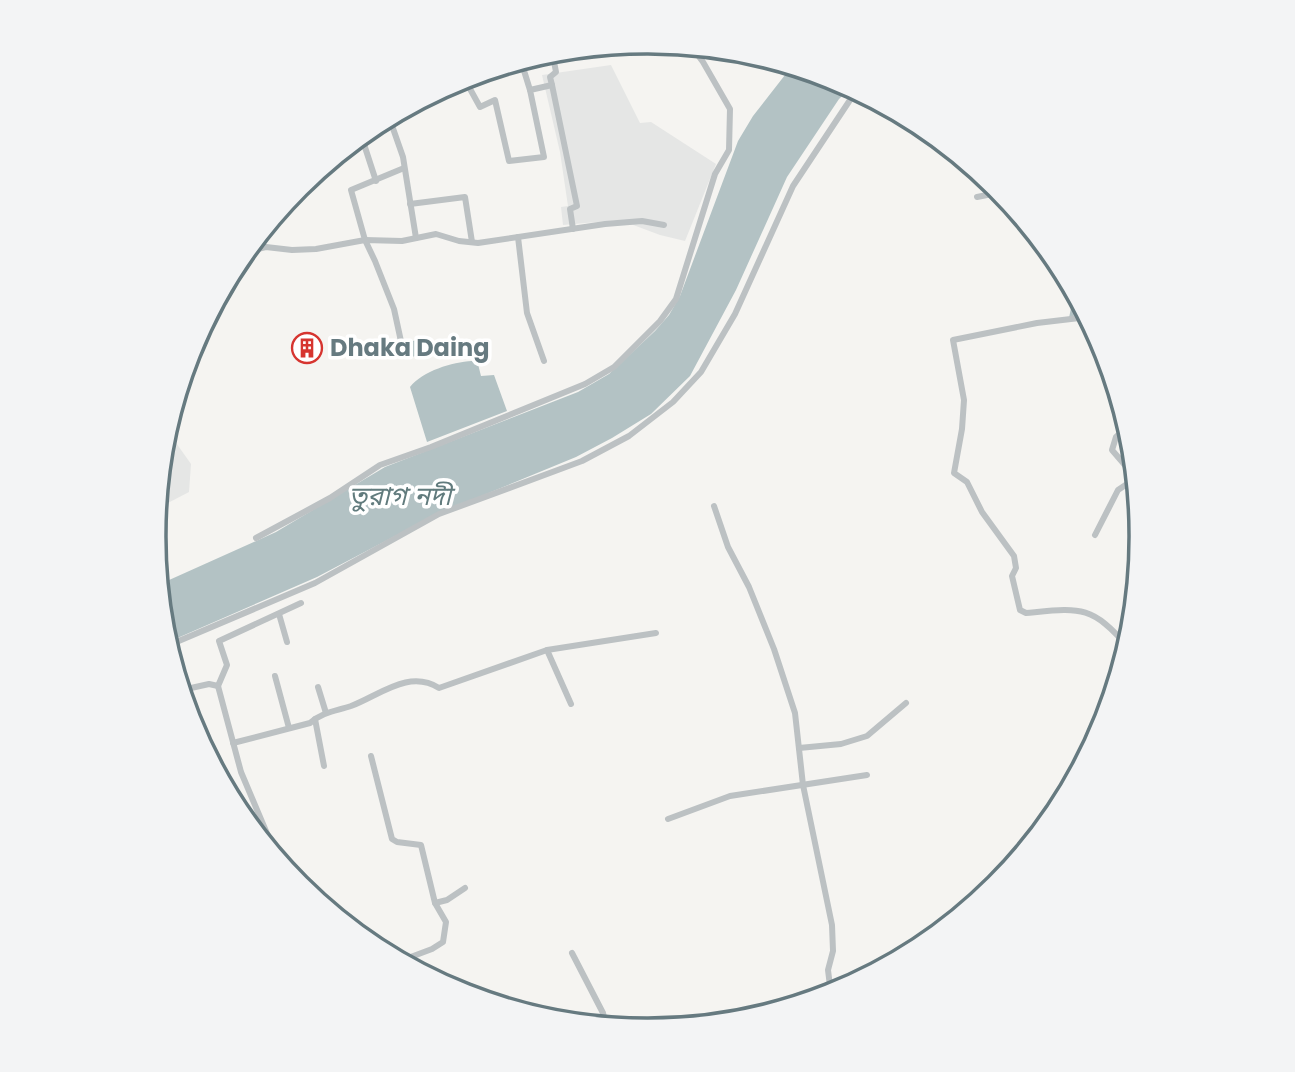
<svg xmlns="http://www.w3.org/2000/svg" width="1295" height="1072" font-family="Poppins,'Noto Sans Bengali',sans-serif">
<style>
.built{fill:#e5e6e5}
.water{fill:#b3c2c4}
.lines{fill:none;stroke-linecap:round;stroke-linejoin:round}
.street{stroke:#bcc1c3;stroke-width:6}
.labels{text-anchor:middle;stroke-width:7;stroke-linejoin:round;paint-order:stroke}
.poi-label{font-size:24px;font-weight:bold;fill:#667a80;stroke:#fff;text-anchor:start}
.water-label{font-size:26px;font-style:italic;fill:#617b7d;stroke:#fff}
.rim{fill:none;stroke:#667a80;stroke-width:3.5}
</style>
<rect width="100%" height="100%" fill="#f5f4f1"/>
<g class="built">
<polygon points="611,65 640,123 651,122 716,164 685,241 660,235 620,220 563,225 561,207 568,206 560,152 542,75"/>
<polygon points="169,433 191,464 189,492 166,504 157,497 163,439 165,434"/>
</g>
<g class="water">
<polygon points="792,66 837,80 851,87 839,99 787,177 736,290 690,376 651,414 612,438 576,457 435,515 317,577 166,643 163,632 158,585 276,532 385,467 578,392 609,374 655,331 669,315 680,296 738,141 753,116"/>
<polygon points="1070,284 1084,311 1069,318 1071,308 1067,286"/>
<polygon points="423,339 432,340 436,351 403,359 402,355 407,342"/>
<path d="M472 361 478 364 481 376 494 375 507 411 427 442 410 387C423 371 452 362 472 361Z"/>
</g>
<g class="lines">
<g class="street">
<polyline points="612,46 612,45"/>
<polyline points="521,61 530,90"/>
<polyline points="464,78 480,107 495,100 509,161 544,157 530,90 552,85 577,206 570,209 573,229"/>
<polyline points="552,85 550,77 556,72 552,51"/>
<polyline points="389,117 403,157 416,238"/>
<polyline points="361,135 376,181"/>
<polyline points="977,197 987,195 999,189"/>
<polyline points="410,204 465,197 472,242"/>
<polyline points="518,237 527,313 544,361"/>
<polyline points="245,252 266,247 292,250 316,249 365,240 402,241 436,234 459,241 478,243 605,224 642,221 664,225"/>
<path d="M1088 317 1037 323 953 340 964 400 962 429 954 473 967 482 982 512 1014 556 1016 568 1012 576 1020 610 1026 613C1079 608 1091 604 1128 647"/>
<polyline points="402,346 394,309 375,261 365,240 351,190 404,168"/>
<polyline points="1128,426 1116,437 1112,450 1136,478"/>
<polyline points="714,506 728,547 749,587 774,649 795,713 803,785 832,925 833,951 828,970 831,994"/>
<polyline points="1095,535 1118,490 1136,478"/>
<polyline points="256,538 330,498 380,465 431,447 585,384 614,367 660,321 676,299 715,174 729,150 730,109 703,62 691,46"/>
<polyline points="279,614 287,642"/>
<polyline points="167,646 315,583 439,514 582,461 629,436 673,402 701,372 735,314 793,186 850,100"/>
<polyline points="547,650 571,704"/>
<polyline points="275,676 289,728"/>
<polyline points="178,680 182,690 209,684 218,686"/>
<polyline points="218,686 241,772 279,862"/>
<polyline points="218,686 227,665 219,641 301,603"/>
<polyline points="318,687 326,713"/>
<polyline points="315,719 324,766"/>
<path d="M233 743 310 723C322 712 336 711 351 706 380 695 409 669 439 688L547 650 656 633"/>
<polyline points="799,748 841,744 867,736 906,703"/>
<polyline points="371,756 392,839 397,842 421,845 435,903 446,922 443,942 432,949 400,961"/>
<polyline points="668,819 730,796 867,775"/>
<polyline points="435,903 447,900 465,888"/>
<polyline points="347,926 356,922"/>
<polyline points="572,953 603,1013 606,1026"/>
</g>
</g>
<defs>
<g id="building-ring" transform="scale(1.575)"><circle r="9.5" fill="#fff" stroke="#d63530" stroke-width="1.5"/><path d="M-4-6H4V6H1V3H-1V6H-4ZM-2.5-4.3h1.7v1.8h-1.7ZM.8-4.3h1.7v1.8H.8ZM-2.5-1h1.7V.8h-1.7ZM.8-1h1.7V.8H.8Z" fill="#d63530"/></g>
</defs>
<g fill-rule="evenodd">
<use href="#building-ring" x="307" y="348"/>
</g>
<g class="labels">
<g class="poi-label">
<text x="330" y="356">Dhaka Daing</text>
</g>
<g class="water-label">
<text x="400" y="505">তুরাগ নদী</text>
</g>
</g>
<path d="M0 0H1295V1072H0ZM647 54H648A481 481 0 0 1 1129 535V537A481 481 0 0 1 648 1018H647A481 481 0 0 1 166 537V535A481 481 0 0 1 647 54Z" fill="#f3f4f5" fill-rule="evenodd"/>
<path class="rim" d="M647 54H648A481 481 0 0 1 1129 535V537A481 481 0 0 1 648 1018H647A481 481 0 0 1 166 537V535A481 481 0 0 1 647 54Z"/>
</svg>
